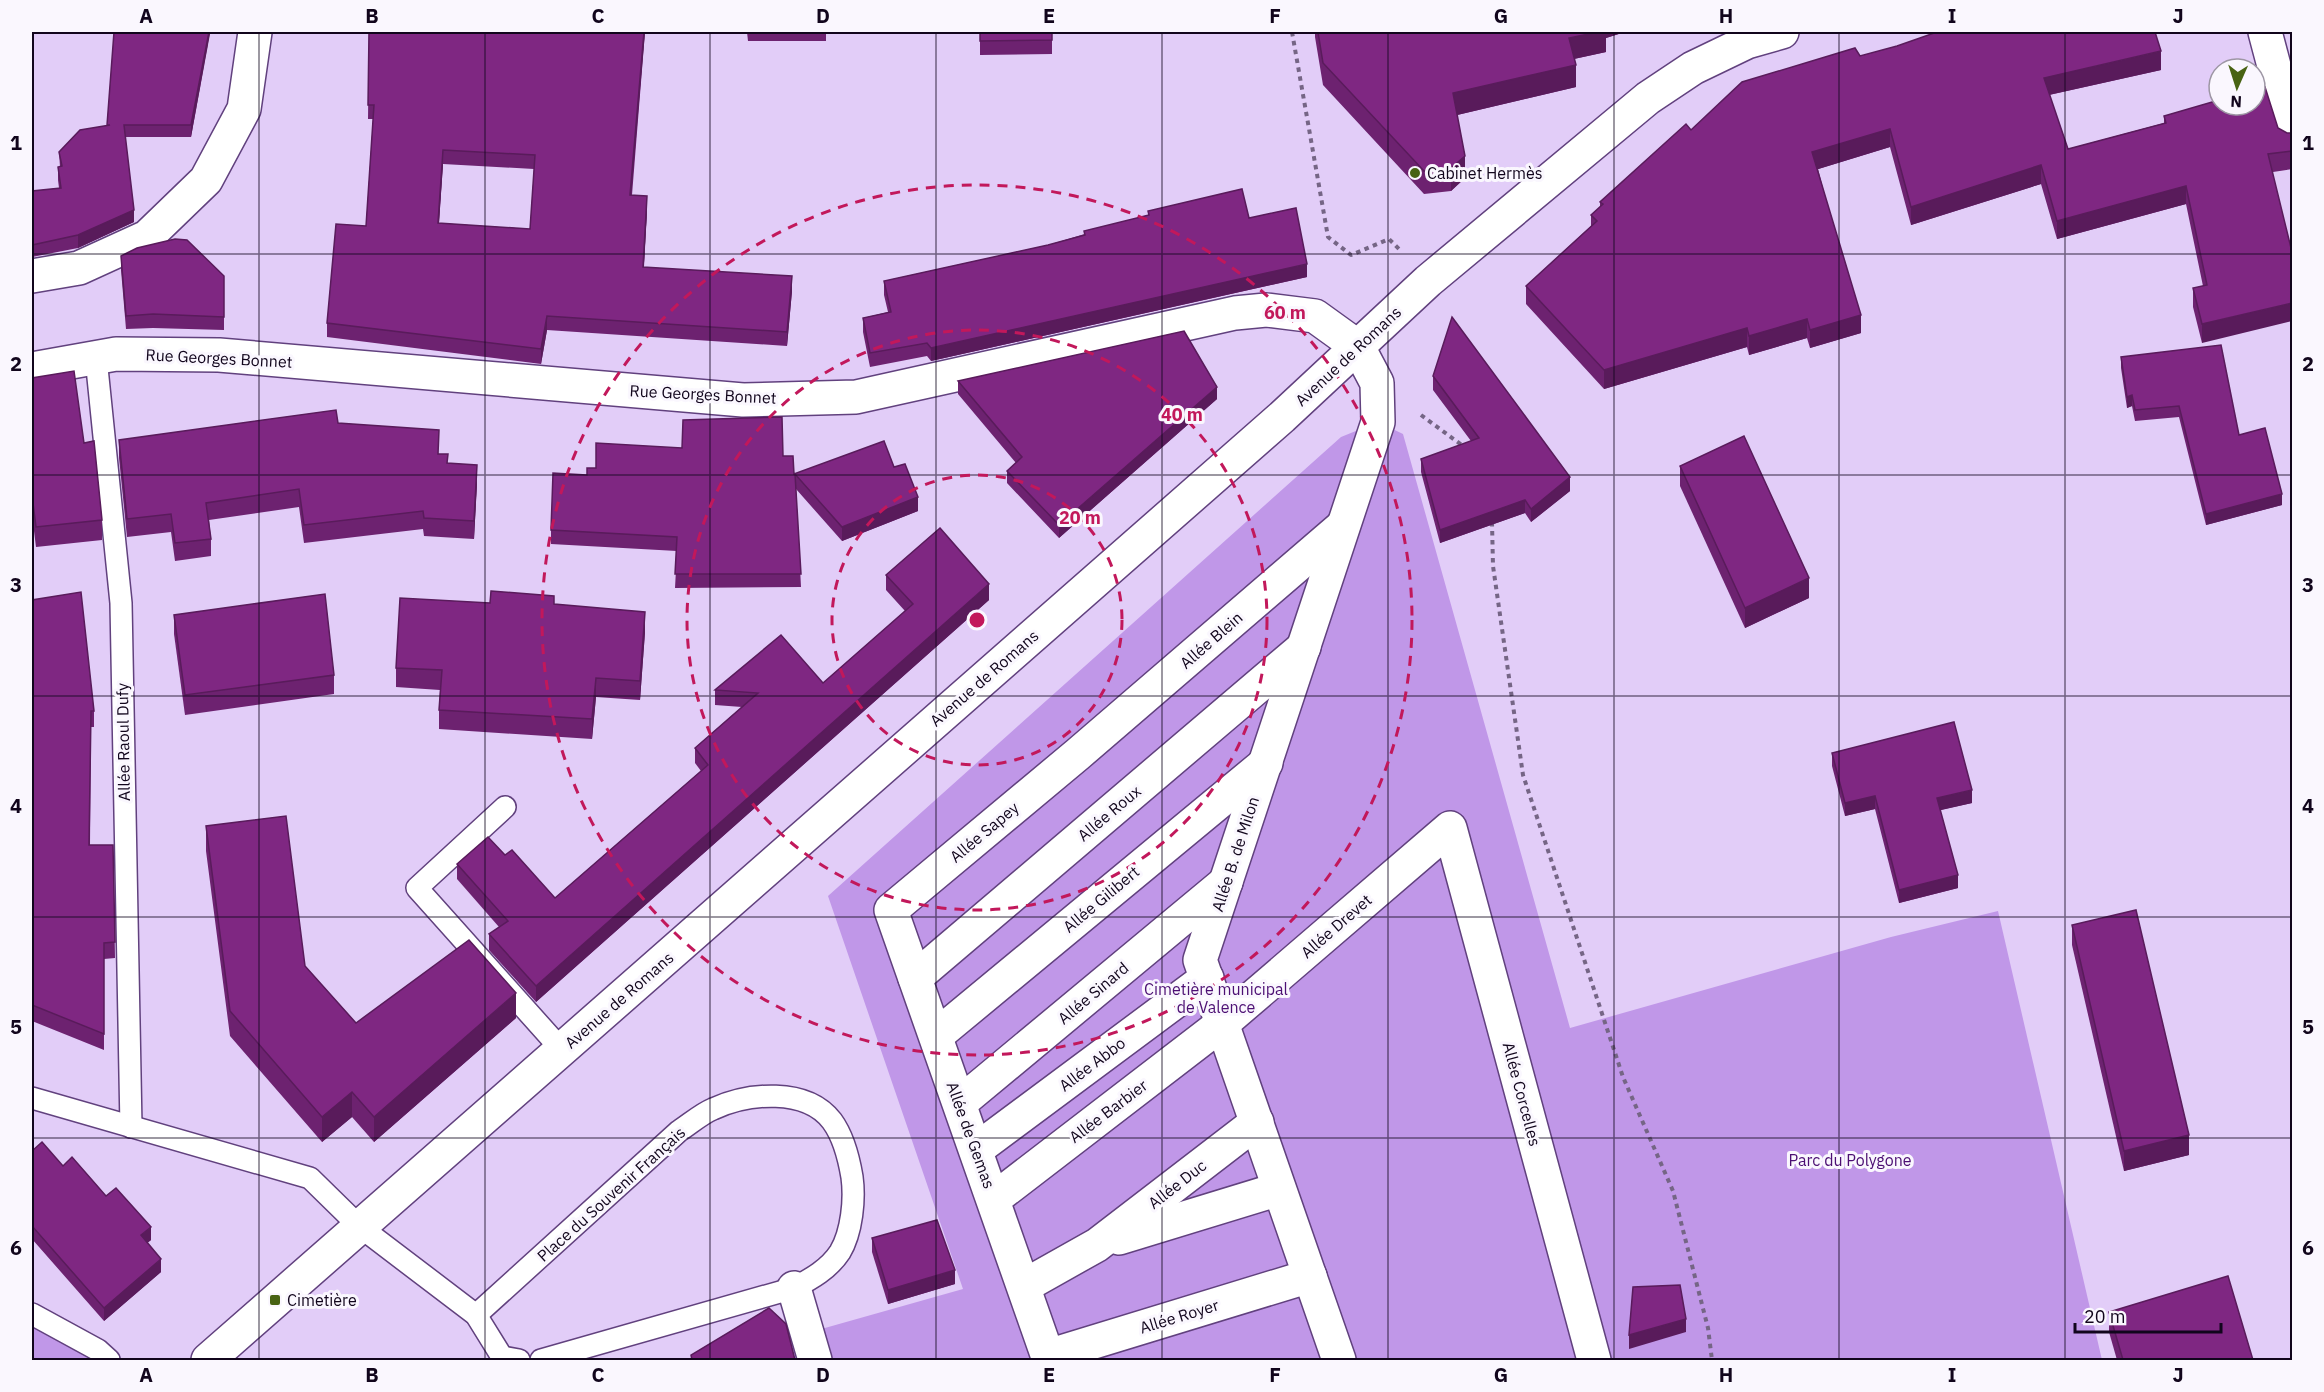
<svg xmlns="http://www.w3.org/2000/svg" width="2324" height="1392" font-family="'IBM Plex Sans',sans-serif">
<style>
.green{fill:#c097e8}
.lines{fill:none;stroke-linecap:round;stroke-linejoin:round}
.lane-casing{stroke:#61417e;stroke-width:24}
.street-casing{stroke:#61417e;stroke-width:36}
.secondary-casing{stroke:#61417e;stroke-width:36}
.path{stroke:#756585;stroke-width:4;stroke-dasharray:4.5 4.5;stroke-linecap:butt}
.lane{stroke:#fff;stroke-width:21}
.street{stroke:#fff;stroke-width:33}
.secondary{stroke:#fff;stroke-width:33}
.wall{fill:#6d2270;fill-rule:evenodd}
.shaded-wall{fill:#591b5b}
.building{fill:#7f2782;stroke:#591b5b;stroke-width:1.5;fill-rule:evenodd}
.grid{fill:none;stroke:#11051c;stroke-width:1.5;stroke-opacity:0.55}
.ring{fill:none;stroke:#c2185b;stroke-width:3;stroke-dasharray:10 8}
.poi-dot{fill:#486313;stroke:#faf7fe;stroke-width:2}
.labels{text-anchor:middle;stroke-width:6;stroke-linejoin:round;paint-order:stroke}
.poi-label{font-size:16px;fill:#11051c;stroke:#faf7fe;text-anchor:start}
.street-label{font-size:16px;fill:#11051c;stroke:#faf7fe}
.park-label{font-size:16px;fill:#4c0f73;stroke:#faf7fe}
.centre{fill:#c2185b;stroke:#faf7fe;stroke-width:3}
.ring-label{font-size:18px;text-anchor:middle;font-weight:bold;fill:#c2185b;stroke:#faf7fe;stroke-width:6;stroke-linejoin:round;paint-order:stroke}
.neatline{fill:none;stroke:#11051c;stroke-width:2}
.grid-label{font-size:20px;text-anchor:middle;font-weight:bold;fill:#11051c}
</style>
<rect width="100%" height="100%" fill="#e2cdf8"/>
<g class="green">
<polygon points="1378,422 1403,434 1570,1028 1891,937 1998,911 2102,1360 791,1360 786,1340 793,1337 963,1289 828,896 1341,437"/>
<polygon points="32,1324 90,1355 94,1360 32,1360"/>
</g>
<g class="lines">
<g class="lane-casing">
<g id="lane">
<polyline points="96,358 121,603 131,1127"/>
<polyline points="505,807 417,888 561,1049"/>
<polyline points="32,1098 310,1178 359,1226 476,1315 502,1357 519,1360"/>
<polyline points="32,1314 98,1350 109,1360"/>
<path d="M476 1315 679 1131C690 1124 701 1114 713 1109 748 1093 806 1087 832 1121 843 1136 849 1159 852 1177 855 1199 852 1232 840 1252 829 1269 811 1279 794 1288L541 1360"/>
</g>
</g>
<g class="street-casing">
<g id="street">
<polyline points="2265,32 2292,134"/>
<polyline points="32,276 79,268 147,237 206,180 244,109 255,32"/>
<polyline points="915,978 1304,647"/>
<polyline points="936,1036 1266,763"/>
<polyline points="960,1103 1226,882"/>
<polyline points="977,1149 1207,978"/>
<polyline points="994,1199 1223,1023 1450,828 1594,1360"/>
<polyline points="1119,1238 1279,1189"/>
<polyline points="1024,1286 1097,1245 1257,1122"/>
<polyline points="794,1288 815,1360"/>
<polyline points="1048,1356 1310,1276"/>
<polyline points="1049,1360 891,910 1078,754 1343,526"/>
<polyline points="1339,1360 1200,960 1378,422 1377,383 1358,347"/>
</g>
</g>
<g class="secondary-casing">
<g id="secondary">
<polyline points="32,369 116,354 219,355 743,400 856,397 1235,313 1266,310 1315,316 1358,347"/>
<polyline points="208,1360 1282,417 1428,281 1648,98 1693,68 1747,42 1782,32"/>
</g>
</g>
<g class="path">
<polyline points="1292,32 1328,237 1351,255 1389,239 1401,251"/>
<polyline points="1421,415 1463,446"/>
<polyline points="1492,522 1493,566 1523,775 1623,1077 1673,1191 1708,1328 1712,1360"/>
</g>
<use href="#lane" class="lane"/>
<use href="#street" class="street"/>
<use href="#secondary" class="secondary"/>
</g>
<g class="wall">
<polygon points="210,32 191,137 125,137 134,222 78,248 32,257 32,191 59,188 58,180 58,167 60,167 59,152 107,125"/>
<path d="M358 32H645L632 195 647 211 644 267 792 291 787 346 547 330 541 364 327 337V323L366 226 373 119H368L369 34 358 33ZM443 164 534 169 530 229 439 223Z"/>
<polygon points="747,32 826,32 826,41 748,41"/>
<polygon points="980,32 1052,32 1052,54 980,55"/>
<polygon points="1315,32 1625,32 1606,38 1606,52 1574,59 1576,87 1457,115 1465,178 1451,191 1424,194 1323,85 1315,37"/>
<polygon points="1860,56 2161,70 2049,95 2068,149 2164,123 2164,116 2278,128 2287,133 2292,133 2292,169 2273,172 2202,343 2193,307 2193,288 2203,286 2186,204 2057,239 2041,184 1911,225 1890,147 1818,169 1861,333 1810,348 1807,338 1749,355 1747,347 1604,389 1526,304 1526,286 1591,226 1591,215 1600,207 1600,202 1691,130"/>
<polygon points="1148,211 1249,218 1307,277 931,361 927,356 870,367 863,332 863,318 888,312 884,295 884,281 1048,245 1148,215"/>
<polygon points="121,256 224,276 224,330 153,328 126,329 121,270"/>
<polygon points="2121,357 2239,435 2282,505 2206,525 2179,417 2135,421 2132,406 2127,408 2121,368"/>
<polygon points="1433,376 1570,491 1531,522 1525,513 1440,543 1421,472 1421,459 1471,441 1433,390"/>
<polygon points="32,378 84,443 102,520 102,540 36,547 32,515"/>
<polygon points="958,381 1217,399 1059,538 1007,483 1007,471 1016,463 958,394"/>
<polygon points="338,423 439,454 448,463 477,483 474,539 424,536 423,529 304,543 299,507 209,520 211,539 211,556 175,561 171,532 127,537 119,458 119,440"/>
<polygon points="1680,466 1809,598 1745,628 1680,486"/>
<polygon points="894,467 918,511 842,541 796,489 801,587 675,588 677,551 551,544 551,530 587,475 596,468 794,474"/>
<polygon points="886,575 989,600 536,1002 489,950 489,934 499,927 457,879 457,864 505,855 555,898 701,771 695,763 695,748 742,707 715,705 715,690 823,683 905,611 886,590"/>
<polygon points="32,600 94,711 94,727 91,727 90,845 113,845 115,958 104,959 104,1050 32,1021"/>
<polygon points="490,603 554,604 645,632 640,700 596,697 592,739 439,729 439,710 440,690 396,687 396,668"/>
<polygon points="174,615 334,675 334,694 185,715 174,634"/>
<polygon points="1832,753 1972,803 1940,810 1958,888 1899,903 1875,809 1845,816 1832,766"/>
<polygon points="206,826 305,966 356,1023 516,1018 374,1142 352,1117 322,1142 230,1036 206,851"/>
<polygon points="2072,925 2189,1155 2124,1171 2072,945"/>
<polygon points="32,1151 63,1166 106,1196 151,1240 147,1243 161,1272 104,1321 32,1239"/>
<polygon points="872,1238 955,1284 888,1304 872,1252"/>
<polygon points="2109,1312 2253,1360 2117,1360 2109,1332"/>
</g>
<g class="shaded-wall">
<polygon points="209,32 210,32 210,34 191,137 191,125"/>
<polygon points="644,32 645,32 630,209 630,195"/>
<polygon points="1598,32 1625,32 1606,38 1606,52 1569,60 1569,38"/>
<polygon points="2161,51 2161,70 2044,96 2044,78"/>
<polygon points="1576,65 1576,87 1453,116 1453,93"/>
<polygon points="1890,129 1890,147 1812,171 1812,152"/>
<polygon points="443,150 443,164 438,237 438,223"/>
<polygon points="1465,156 1465,178 1451,191 1451,168"/>
<polygon points="2041,165 2041,184 1911,225 1911,207"/>
<polygon points="2186,186 2186,204 2057,239 2057,221"/>
<polygon points="647,196 647,211 643,281 643,267"/>
<polygon points="134,210 134,222 78,248 78,235"/>
<polygon points="1307,264 1307,277 931,361 931,348"/>
<polygon points="792,276 792,291 787,346 787,332"/>
<polygon points="2292,303 2292,321 2202,343 2202,324"/>
<polygon points="1861,315 1861,333 1810,348 1810,330"/>
<polygon points="547,316 547,330 541,364 541,349"/>
<polygon points="1807,319 1807,338 1749,355 1749,336"/>
<polygon points="1747,328 1747,347 1604,389 1604,370"/>
<polygon points="1217,387 1217,399 1059,538 1059,525"/>
<polygon points="2132,395 2132,406 2127,408 2127,397"/>
<polygon points="477,465 477,483 474,539 474,521"/>
<polygon points="1570,477 1570,491 1531,522 1531,509"/>
<polygon points="2282,494 2282,505 2206,525 2206,514"/>
<polygon points="918,497 918,511 842,541 842,527"/>
<polygon points="1525,500 1525,513 1440,543 1440,530"/>
<polygon points="1809,578 1809,598 1745,628 1745,608"/>
<polygon points="989,584 989,600 536,1002 536,986"/>
<polygon points="645,612 645,632 640,700 640,681"/>
<polygon points="596,678 596,697 592,739 592,719"/>
<polygon points="1972,790 1972,803 1937,811 1937,798"/>
<polygon points="1875,796 1875,809 1845,816 1845,803"/>
<polygon points="1958,875 1958,888 1899,903 1899,890"/>
<polygon points="516,993 516,1018 374,1142 374,1117"/>
<polygon points="352,1092 352,1117 322,1142 322,1117"/>
<polygon points="2189,1135 2189,1155 2124,1171 2124,1151"/>
<polygon points="151,1227 151,1240 141,1248 141,1235"/>
<polygon points="161,1259 161,1272 104,1321 104,1308"/>
<polygon points="955,1270 955,1284 888,1304 888,1290"/>
<polygon points="1686,1319 1686,1332 1629,1349 1629,1335"/>
</g>
<g class="building">
<polygon points="114,32 209,32 191,125 124,125 134,210 78,235 32,245 32,191 61,188 58,167 62,166 59,152 80,130 110,125 107,125"/>
<path d="M369 32H644L630 195 647 196 643 267 792 276 787 332 547 316 541 349 327 323 336 224 366 226 374 105H368ZM443 150 535 155 530 229 438 223Z"/>
<polygon points="980,32 1052,32 1052,40 980,41"/>
<polygon points="1318,32 1598,32 1569,38 1576,65 1453,93 1465,156 1451,168 1424,171 1323,63"/>
<polygon points="1937,32 2155,32 2161,51 2044,78 2068,149 2166,123 2164,116 2219,100 2219,105 2255,105 2255,90 2265,87 2278,128 2287,133 2292,133 2292,151 2268,154 2292,252 2292,303 2202,324 2193,288 2207,285 2186,186 2057,221 2041,165 1911,207 1890,129 1812,152 1861,315 1810,330 1807,319 1749,336 1747,328 1604,370 1526,286 1597,221 1591,215 1603,204 1600,202 1686,124 1691,130 1742,82 1855,48 1860,56 1897,46"/>
<polygon points="1242,189 1249,218 1296,208 1307,264 931,348 927,343 870,353 863,318 891,312 884,281 1048,245 1085,235 1084,231 1149,215 1148,211"/>
<polygon points="175,239 187,240 224,276 224,317 153,314 126,316 121,256 137,248"/>
<polygon points="1452,317 1570,477 1531,509 1525,500 1440,530 1421,459 1479,438 1433,376"/>
<polygon points="1184,331 1217,387 1059,525 1007,471 1022,457 958,381"/>
<polygon points="2221,345 2239,435 2265,428 2282,494 2206,514 2179,406 2135,410 2132,395 2127,397 2121,357"/>
<polygon points="74,371 84,443 94,441 102,520 36,527 32,495 32,378"/>
<polygon points="336,410 338,423 439,430 438,454 448,454 447,463 477,465 474,521 424,518 423,511 304,525 299,489 206,503 211,539 175,543 171,514 127,519 119,440"/>
<polygon points="782,417 783,456 793,456 794,474 884,441 894,467 905,464 918,497 842,527 795,474 801,574 675,574 677,537 551,530 553,473 587,475 587,468 596,468 596,443 682,448 683,420"/>
<polygon points="1744,436 1809,578 1745,608 1680,466"/>
<polygon points="940,528 989,584 536,986 489,934 508,921 457,864 488,837 505,855 512,850 555,898 708,765 695,748 758,693 715,690 781,635 823,683 913,604 886,575"/>
<polygon points="491,591 554,596 554,604 645,612 640,681 596,678 592,719 439,710 442,670 396,668 400,598 490,603"/>
<polygon points="81,592 94,711 91,711 89,845 113,845 115,942 104,943 104,1034 32,1005 32,600"/>
<polygon points="325,594 334,675 185,695 174,615"/>
<polygon points="1954,722 1972,790 1937,798 1958,875 1899,890 1875,796 1845,803 1832,753"/>
<polygon points="286,816 305,966 356,1023 469,940 516,993 374,1117 352,1092 322,1117 230,1011 206,826"/>
<polygon points="2136,910 2189,1135 2124,1151 2072,925"/>
<polygon points="42,1142 63,1166 72,1157 106,1196 116,1188 151,1227 141,1235 161,1259 104,1308 32,1226 32,1151"/>
<polygon points="937,1220 955,1270 888,1290 872,1238"/>
<polygon points="2228,1276 2253,1360 2123,1360 2109,1312"/>
<polygon points="1680,1285 1686,1319 1629,1335 1633,1287"/>
<polygon points="769,1308 786,1324 795,1360 692,1360 691,1355"/>
</g>
<path class="grid" d="M259 32V1360M485 32V1360M710 32V1360M936 32V1360M1162 32V1360M1388 32V1360M1614 32V1360M1839 32V1360M2065 32V1360M32 254H2292M32 475H2292M32 696H2292M32 917H2292M32 1138H2292"/>
<g class="ring">
<circle cx="977" cy="620" r="145"/>
<circle cx="977" cy="620" r="290"/>
<circle cx="977" cy="620" r="435"/>
</g>
<g class="poi-dot">
<circle cx="1415" cy="173" r="6"/>
<rect x="269" y="1294" width="12" height="12" rx="3"/>
</g>
<g class="labels">
<g class="poi-label">
<text x="1427" y="179">Cabinet Hermès</text>
<text x="287" y="1306">Cimetière</text>
</g>
<g class="street-label">
<text transform="translate(1348 356) rotate(-43)" y="6">Avenue de Romans</text>
<text transform="translate(219 358) rotate(3)" y="6">Rue Georges Bonnet</text>
<text transform="translate(703 394) rotate(3)" y="6">Rue Georges Bonnet</text>
<text transform="translate(1211 640) rotate(-41)" y="6">Allée Blein</text>
<text transform="translate(984 678) rotate(-41)" y="6">Avenue de Romans</text>
<text transform="translate(123 742) rotate(-91)" y="6">Allée Raoul Dufy</text>
<text transform="translate(1109 813) rotate(-40)" y="6">Allée Roux</text>
<text transform="translate(984 832) rotate(-40)" y="6">Allée Sapey</text>
<text transform="translate(1235 854) rotate(-72)" y="6">Allée B. de Milon</text>
<text transform="translate(1101 899) rotate(-40)" y="6">Allée Gilibert</text>
<text transform="translate(1336 926) rotate(-41)" y="6">Allée Drevet</text>
<text transform="translate(1093 993) rotate(-40)" y="6">Allée Sinard</text>
<text transform="translate(619 1000) rotate(-41)" y="6">Avenue de Romans</text>
<text transform="translate(1092 1064) rotate(-37)" y="6">Allée Abbo</text>
<text transform="translate(1522 1094) rotate(75)" y="6">Allée Corcelles</text>
<text transform="translate(1108 1111) rotate(-37)" y="6">Allée Barbier</text>
<text transform="translate(971 1135) rotate(70)" y="6">Allée de Gemas</text>
<text transform="translate(1177 1184) rotate(-38)" y="6">Allée Duc</text>
<text transform="translate(611 1194) rotate(-42)" y="6">Place du Souvenir Français</text>
<text transform="translate(1179 1316) rotate(-17)" y="6">Allée Royer</text>
</g>
<g class="park-label">
<text x="1216" y="995">Cimetière municipal<tspan x="1216" dy="18">de Valence</tspan></text>
<text x="1850" y="1166">Parc du Polygone</text>
</g>
</g>
<circle cx="977" cy="620" r="9" class="centre"/>
<g class="ring-label">
<text x="1285" y="319">60 m</text>
<text x="1182" y="421">40 m</text>
<text x="1080" y="524">20 m</text>
</g>
<rect width="2324" height="1392" fill="none" stroke="#faf7fe" stroke-width="66"/>
<g transform="translate(2237 87) rotate(183)"><circle r="28" fill="#faf7fe" stroke="#9d96a4" stroke-width="1.5"/>
<path d="M0-4.5L10 22L0 15L-10 22Z" fill="#486313"/>
<text y="-9" font-size="16" font-weight="bold" text-anchor="middle" fill="#11051c">N</text>
</g>
<path d="M2075 1323v9h146v-9" fill="none" stroke="#11051c" stroke-width="3"/>
<text x="2084" y="1323" font-size="18" fill="#11051c" stroke="#faf7fe" stroke-width="4.5" paint-order="stroke">20 m</text>
<rect x="33" y="33" width="2258" height="1326" class="neatline"/>
<g class="grid-label">
<text x="146" y="23">A</text>
<text x="372" y="23">B</text>
<text x="598" y="23">C</text>
<text x="823" y="23">D</text>
<text x="1049" y="23">E</text>
<text x="1275" y="23">F</text>
<text x="1501" y="23">G</text>
<text x="1726" y="23">H</text>
<text x="1952" y="23">I</text>
<text x="2178" y="23">J</text>
<text x="16" y="150">1</text>
<text x="2308" y="150">1</text>
<text x="16" y="371">2</text>
<text x="2308" y="371">2</text>
<text x="16" y="592">3</text>
<text x="2308" y="592">3</text>
<text x="16" y="813">4</text>
<text x="2308" y="813">4</text>
<text x="16" y="1034">5</text>
<text x="2308" y="1034">5</text>
<text x="16" y="1255">6</text>
<text x="2308" y="1255">6</text>
<text x="146" y="1382">A</text>
<text x="372" y="1382">B</text>
<text x="598" y="1382">C</text>
<text x="823" y="1382">D</text>
<text x="1049" y="1382">E</text>
<text x="1275" y="1382">F</text>
<text x="1501" y="1382">G</text>
<text x="1726" y="1382">H</text>
<text x="1952" y="1382">I</text>
<text x="2178" y="1382">J</text>
</g>
</svg>
